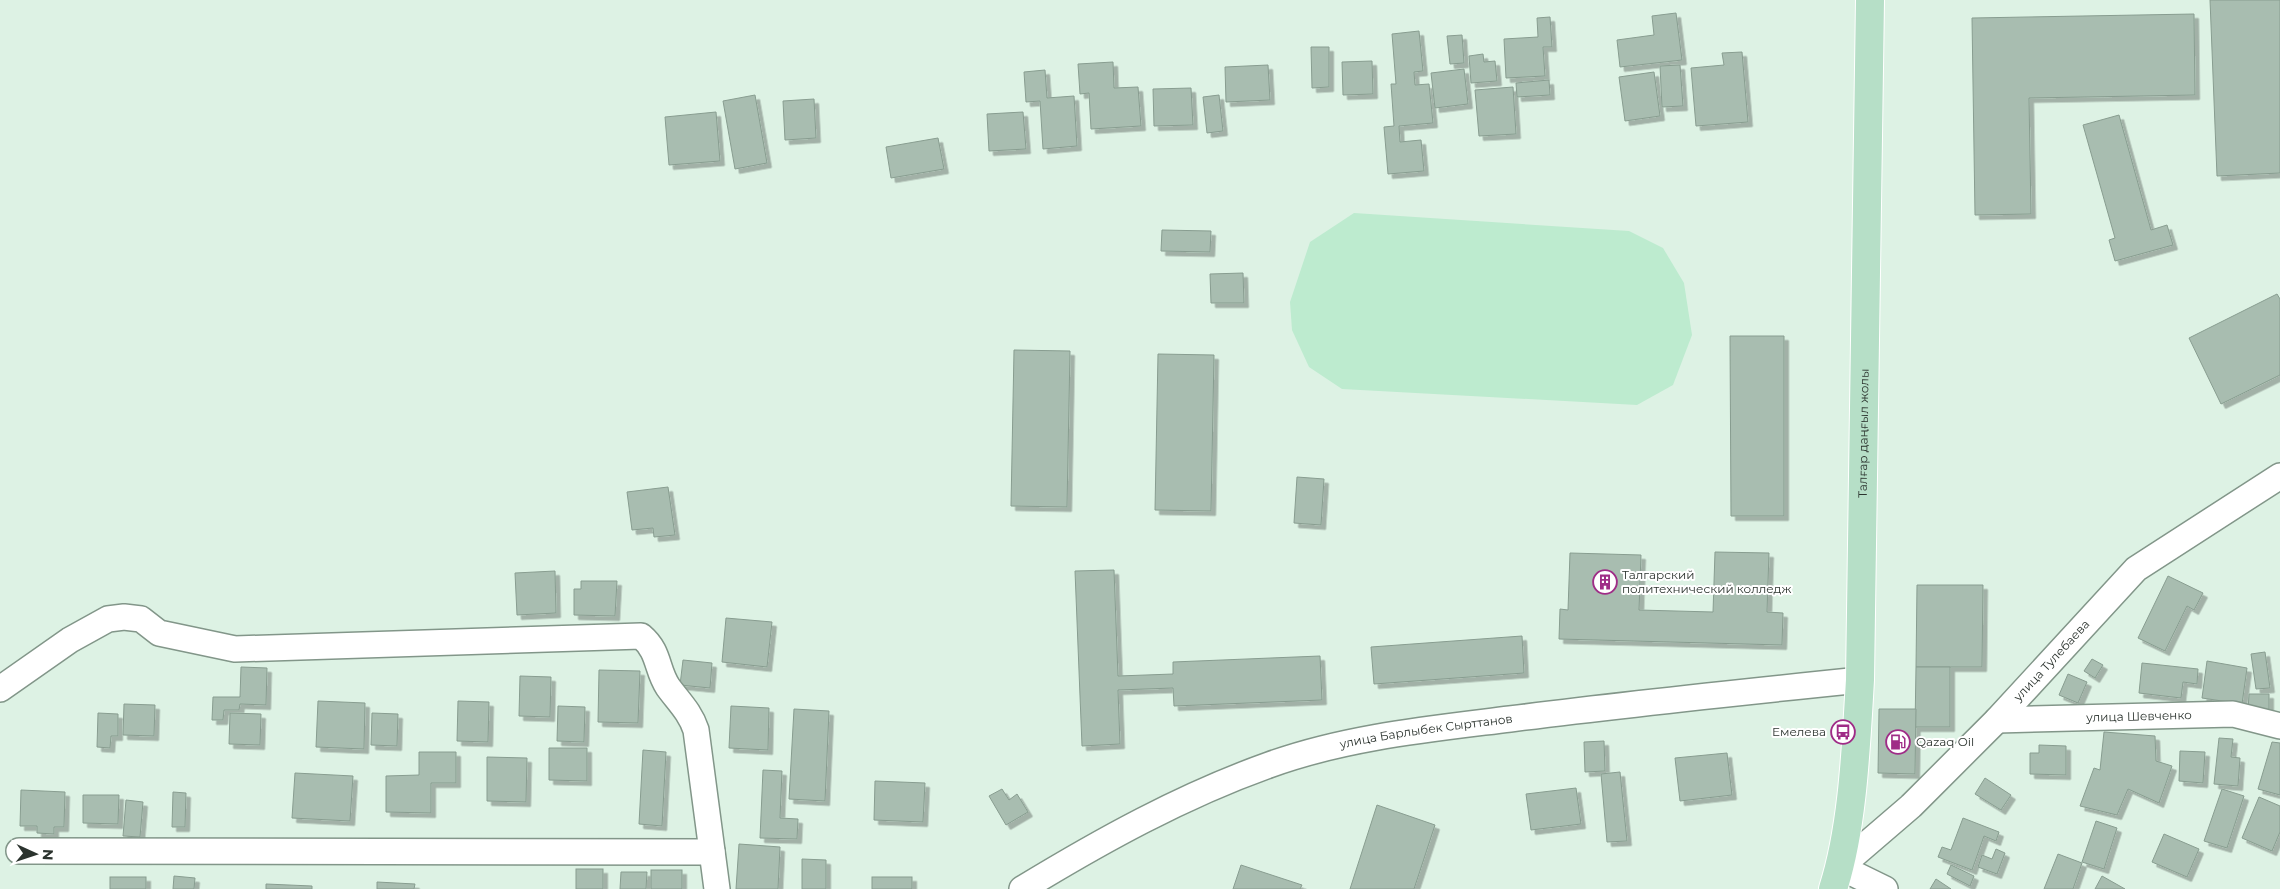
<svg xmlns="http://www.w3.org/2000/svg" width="2280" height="889" font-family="Montserrat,sans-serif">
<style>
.green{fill:#bdebcf}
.building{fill:#a8bdb0;stroke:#889d90;filter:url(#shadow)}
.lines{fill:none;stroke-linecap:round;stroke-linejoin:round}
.minor-casing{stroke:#829689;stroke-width:28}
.major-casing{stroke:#fff;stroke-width:30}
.minor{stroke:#fff;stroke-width:25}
.major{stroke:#b6dfc7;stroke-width:28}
.labels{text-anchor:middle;stroke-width:4;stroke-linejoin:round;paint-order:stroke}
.street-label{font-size:12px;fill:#2b332e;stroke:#fff}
.poi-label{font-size:12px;fill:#2b332e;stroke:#fff;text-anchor:start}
</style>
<defs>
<filter id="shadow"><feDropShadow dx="4.5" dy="4.5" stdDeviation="0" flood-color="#0004"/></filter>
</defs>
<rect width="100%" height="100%" fill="#ddf2e4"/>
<polygon class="green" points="1354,213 1629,231 1663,248 1684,283 1692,335 1673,385 1637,405 1342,389 1309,367 1292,330 1290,302 1310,242"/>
<g class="building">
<polygon points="2210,0 2280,0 2280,173 2217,176"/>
<polygon points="1676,13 1682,60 1620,67 1617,40 1654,35 1652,16"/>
<polygon points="2194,14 2195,95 2029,98 2031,214 1975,215 1972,18"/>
<polygon points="1550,17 1552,47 1543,47 1545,76 1506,78 1504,39 1538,37 1537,18"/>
<polygon points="1419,31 1423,71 1414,72 1415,85 1429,84 1433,123 1399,126 1400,142 1421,140 1424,171 1388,174 1384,127 1394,126 1391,84 1396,84 1392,34"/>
<polygon points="1462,35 1464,63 1450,64 1447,36"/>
<polygon points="1311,47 1329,47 1329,87 1312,88"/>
<polygon points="1742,52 1748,122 1696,126 1691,68 1724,65 1722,53"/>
<polygon points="1483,54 1484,62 1495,61 1497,81 1471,83 1469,56"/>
<polygon points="1372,61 1373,94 1343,95 1342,62"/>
<polygon points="1113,62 1114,88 1138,87 1141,126 1091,129 1089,93 1080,94 1078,64"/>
<polygon points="1268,65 1270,100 1226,102 1225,67"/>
<polygon points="1680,65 1683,106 1662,107 1660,66"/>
<polygon points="1464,69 1468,104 1435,108 1431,73"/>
<polygon points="1045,70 1047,98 1074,96 1077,146 1043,149 1040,101 1026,102 1024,72"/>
<polygon points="1654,72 1660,116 1625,121 1619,77"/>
<polygon points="1549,80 1550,95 1517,97 1516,83"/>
<polygon points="1513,87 1516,134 1479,136 1475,90"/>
<polygon points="1191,88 1193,125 1154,126 1153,89"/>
<polygon points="755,95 767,163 735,169 723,101"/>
<polygon points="1219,95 1223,131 1207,133 1203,97"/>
<polygon points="814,99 816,138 785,140 783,101"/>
<polygon points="716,112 720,161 669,165 665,117"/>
<polygon points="1023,112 1026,149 989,151 987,114"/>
<polygon points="2119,115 2151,230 2167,225 2173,245 2115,261 2109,240 2115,238 2083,125"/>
<polygon points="938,138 944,169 891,178 886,147"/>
<polygon points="1162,230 1211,231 1210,252 1161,251"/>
<polygon points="1243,273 1244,303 1211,303 1210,274"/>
<polygon points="2277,294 2280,299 2280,375 2221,404 2189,338"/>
<polygon points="1730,336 1784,336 1784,516 1731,516"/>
<polygon points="1014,350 1070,351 1067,507 1011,506"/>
<polygon points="1158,354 1214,355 1211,511 1155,510"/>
<polygon points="1297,477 1324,479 1321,525 1294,523"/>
<polygon points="668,487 675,535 654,537 653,528 632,530 627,492"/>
<polygon points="1715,552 1769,553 1767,612 1783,613 1782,645 1559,639 1560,609 1568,610 1570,553 1641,555 1639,610 1713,612"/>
<polygon points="1114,570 1118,676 1173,674 1173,662 1320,656 1322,700 1174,706 1173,688 1118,690 1120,744 1082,746 1075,571"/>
<polygon points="555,571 556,613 517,615 515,573"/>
<polygon points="2168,576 2203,593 2194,610 2187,606 2165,651 2138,638"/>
<polygon points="581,581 617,581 615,616 574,615 574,589 581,589"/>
<polygon points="1917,585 1983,585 1982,667 1916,667"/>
<polygon points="726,618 772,622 767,667 722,662"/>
<polygon points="1522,636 1524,673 1374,684 1371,647"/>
<polygon points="2265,652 2270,688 2256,689 2251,654"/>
<polygon points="2092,659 2103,665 2095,678 2084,671"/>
<polygon points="683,660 712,663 710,688 680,685"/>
<polygon points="2207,661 2247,668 2242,704 2202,698"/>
<polygon points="2142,663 2198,669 2197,684 2183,682 2181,698 2139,693"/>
<polygon points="241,667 267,668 266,705 240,704 239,710 224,710 223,720 212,720 213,697 240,697"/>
<polygon points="1916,667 1950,667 1950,727 1915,727"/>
<polygon points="599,670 640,671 638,723 598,722"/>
<polygon points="2068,674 2087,682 2078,703 2059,695"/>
<polygon points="520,676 551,677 550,717 519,716"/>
<polygon points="2249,694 2269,694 2269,711 2248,711"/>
<polygon points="318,701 365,703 364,749 316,747"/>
<polygon points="458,701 489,702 488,742 457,741"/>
<polygon points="124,704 155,705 154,736 123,735"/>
<polygon points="558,706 585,707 584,742 557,741"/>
<polygon points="731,706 769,708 768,750 729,748"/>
<polygon points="794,709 829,711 825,801 789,799"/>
<polygon points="1879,709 1916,709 1915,774 1878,773"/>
<polygon points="98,713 118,714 118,736 111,736 110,748 97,747"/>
<polygon points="230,713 261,714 260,745 229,744"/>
<polygon points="372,713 398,714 397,746 371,745"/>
<polygon points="2104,732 2155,736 2156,761 2172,766 2159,803 2128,789 2117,815 2080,806 2094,768 2100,770"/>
<polygon points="2219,738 2233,739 2231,757 2240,758 2238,786 2214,784"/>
<polygon points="1604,741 1605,771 1585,772 1584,742"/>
<polygon points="2272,742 2280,743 2280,795 2258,789"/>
<polygon points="2039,745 2066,746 2066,775 2030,774 2030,753 2039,753"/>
<polygon points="549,748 587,748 587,781 549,780"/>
<polygon points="643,750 666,752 662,826 639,824"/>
<polygon points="2180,751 2205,752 2203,783 2179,781"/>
<polygon points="419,752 456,752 456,783 431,783 431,813 386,812 386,776 419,775"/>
<polygon points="1727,753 1732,795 1680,801 1675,758"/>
<polygon points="487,757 527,758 526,802 487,801"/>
<polygon points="763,770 782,771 780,818 798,819 797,839 760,838"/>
<polygon points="1620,772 1627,841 1607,842 1601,774"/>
<polygon points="295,773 353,776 350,821 292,818"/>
<polygon points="1985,778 2011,795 2001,810 1975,794"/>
<polygon points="875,781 925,783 923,822 874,820"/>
<polygon points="1576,788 1581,824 1531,830 1526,794"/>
<polygon points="1002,789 1009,800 1017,794 1028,812 1006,825 989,796"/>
<polygon points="2222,789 2244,796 2227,848 2204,841"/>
<polygon points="21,790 65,792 64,827 54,827 54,834 37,833 37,826 20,826"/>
<polygon points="173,792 186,793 185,827 172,827"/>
<polygon points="83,795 119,795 118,824 83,823"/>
<polygon points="2259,797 2280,806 2280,832 2272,851 2242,838"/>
<polygon points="126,800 143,802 140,837 123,836"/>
<polygon points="1377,805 1435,825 1414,889 1350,889"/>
<polygon points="1963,818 1999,832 1996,841 1984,836 1972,870 1938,857 1942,847 1951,850"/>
<polygon points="2096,821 2117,828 2104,869 2082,862"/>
<polygon points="2164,834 2199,849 2187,877 2152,862"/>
<polygon points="739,844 780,847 778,889 736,889"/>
<polygon points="1996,849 2005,853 1997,874 1978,867 1982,855 1992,859"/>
<polygon points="2058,854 2082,863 2073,889 2044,889"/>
<polygon points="802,859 826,860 826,889 802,889"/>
<polygon points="1241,865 1302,885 1300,889 1233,889"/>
<polygon points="1951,865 1974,876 1970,886 1947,874"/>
<rect x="576" y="869" width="27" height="20"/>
<rect x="651" y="870" width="31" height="19"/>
<polygon points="621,872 647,872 646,889 620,889"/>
<polygon points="174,876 195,878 194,889 173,889"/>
<polygon points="2102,876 2125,889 2095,889"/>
<rect x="110" y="877" width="36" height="12"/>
<rect x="872" y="877" width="40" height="12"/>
<polygon points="1936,879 1951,889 1930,889"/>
<polygon points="377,882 415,884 414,889 377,889"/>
<polygon points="266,884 312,886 312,889 266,889"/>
</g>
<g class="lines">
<g class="minor-casing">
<g id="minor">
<path d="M0 689 70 640 108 619 124 617 141 619 159 633 235 649 641 636C660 652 656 669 668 687 679 702 690 712 696 730L717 889"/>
<path id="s1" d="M1997 720 2233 714 2280 726"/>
<polyline points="19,851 712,852"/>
<path id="s2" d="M1022 889C1101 841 1182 796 1269 765 1346 737 1430 729 1510 719 1627 704 1743 692 1860 680"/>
<path id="s3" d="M1885 889 1840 867 1911 806 1997 720 2136 569 2280 476"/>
</g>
</g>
<g class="major-casing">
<g id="major">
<path id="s4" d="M1833 889C1853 827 1856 746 1860 680L1870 0"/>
</g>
</g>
<use href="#minor" class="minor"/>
<use href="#major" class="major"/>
</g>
<defs>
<g id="building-ring" transform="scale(1.25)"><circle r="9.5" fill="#fff" stroke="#9f2c87" stroke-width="1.5"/><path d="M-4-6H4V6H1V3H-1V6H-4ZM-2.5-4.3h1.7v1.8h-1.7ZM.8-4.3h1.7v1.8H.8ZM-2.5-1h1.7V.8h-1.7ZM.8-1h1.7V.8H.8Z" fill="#9f2c87"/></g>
<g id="bus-ring" transform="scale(1.25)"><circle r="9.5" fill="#fff" stroke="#9f2c87" stroke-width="1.5"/><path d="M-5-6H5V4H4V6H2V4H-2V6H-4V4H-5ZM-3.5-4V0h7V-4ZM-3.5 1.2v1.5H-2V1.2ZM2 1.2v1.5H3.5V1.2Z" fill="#9f2c87"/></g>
<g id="fuel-ring" transform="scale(1.25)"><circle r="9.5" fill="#fff" stroke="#9f2c87" stroke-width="1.5"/><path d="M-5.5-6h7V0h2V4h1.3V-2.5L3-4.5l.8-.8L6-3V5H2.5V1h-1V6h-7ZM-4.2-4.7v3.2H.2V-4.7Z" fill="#9f2c87"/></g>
</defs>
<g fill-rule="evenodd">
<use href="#building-ring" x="1605" y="582"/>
<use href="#bus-ring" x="1843" y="732"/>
<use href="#fuel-ring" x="1898" y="742"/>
</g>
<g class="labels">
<g class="street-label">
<text dy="4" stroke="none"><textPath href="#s4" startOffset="458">Талғар даңғыл жолы</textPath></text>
<text dy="4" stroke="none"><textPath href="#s3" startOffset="346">улица Тулебаева</textPath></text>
<text dy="4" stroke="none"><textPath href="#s1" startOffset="142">улица Шевченко</textPath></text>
<text dy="4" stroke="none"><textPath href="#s2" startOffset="438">улица Барлыбек Сырттанов</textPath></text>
</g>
<g class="poi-label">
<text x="1622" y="579">Талгарский<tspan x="1622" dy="14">политехнический колледж</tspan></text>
<text x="1826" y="736" text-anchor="end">Емелева</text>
<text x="1916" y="746">Qazaq Oil</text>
</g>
</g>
<g transform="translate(35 854) rotate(93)" stroke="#ffffff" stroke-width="4" paint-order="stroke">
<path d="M0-4L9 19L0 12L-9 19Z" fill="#2b332e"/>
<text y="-8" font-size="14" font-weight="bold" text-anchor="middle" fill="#2b332e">N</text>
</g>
</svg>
